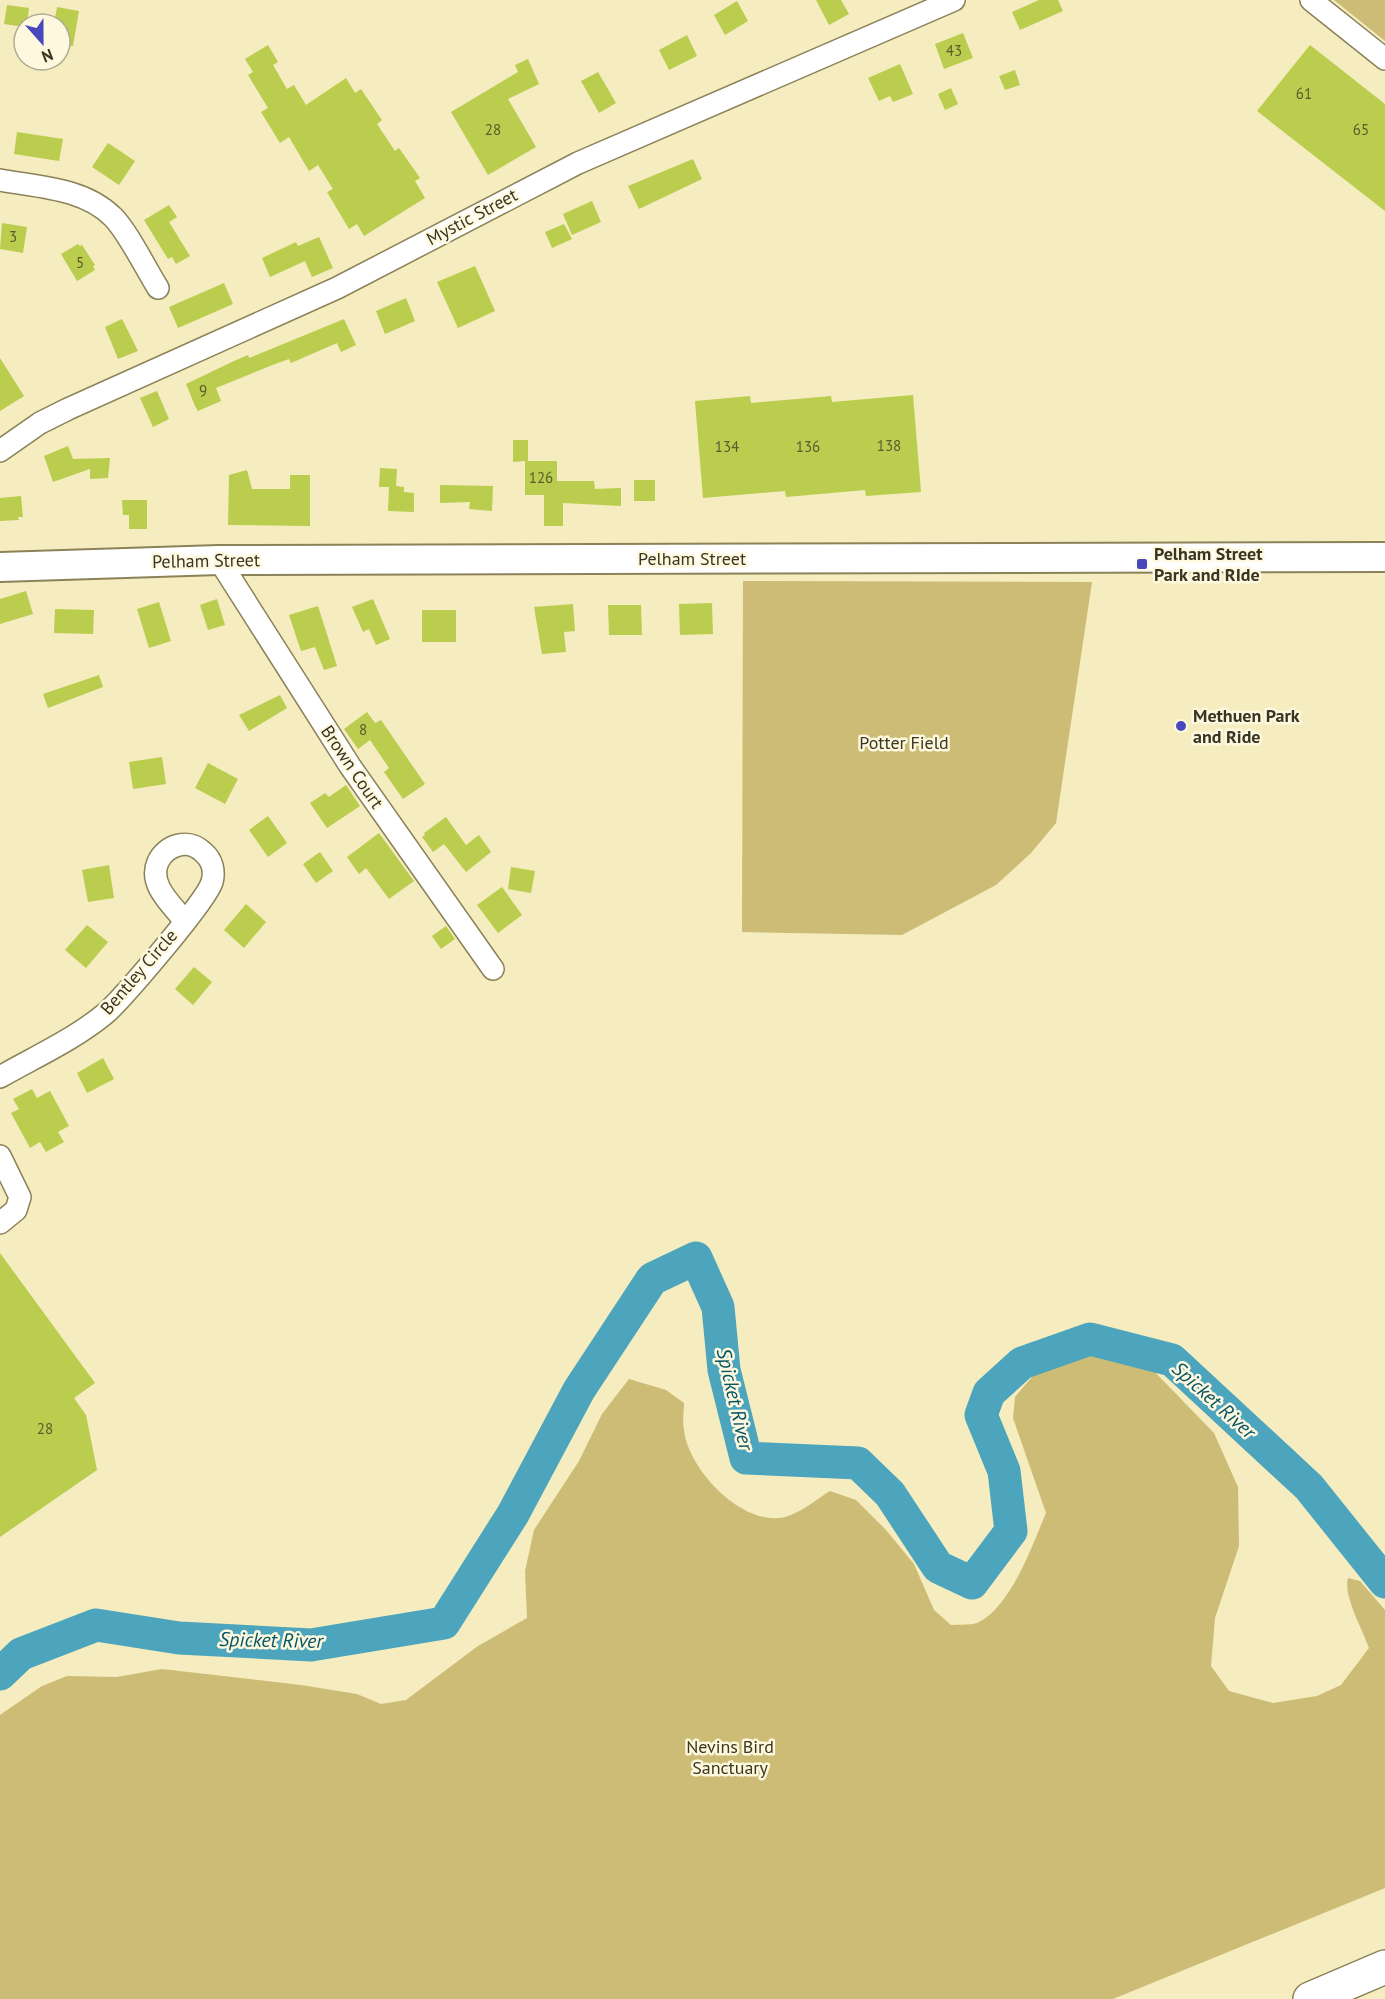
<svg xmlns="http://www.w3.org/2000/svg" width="1385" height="1999" font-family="'PT Sans',sans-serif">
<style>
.green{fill:#ccbc75}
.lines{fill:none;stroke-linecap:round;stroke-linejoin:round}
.river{stroke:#4ca5bc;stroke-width:33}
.building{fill:#bacd4e}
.street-casing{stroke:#8b8259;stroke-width:24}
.secondary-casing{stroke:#8b8259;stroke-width:32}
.highway-casing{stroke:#8b8259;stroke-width:36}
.street{stroke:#fff;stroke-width:21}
.secondary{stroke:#fff;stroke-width:28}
.highway{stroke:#fff;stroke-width:33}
.poi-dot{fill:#4847bd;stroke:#fef9de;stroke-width:2}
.labels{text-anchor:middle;stroke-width:5;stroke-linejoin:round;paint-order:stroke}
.number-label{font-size:15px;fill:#595b2e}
.street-label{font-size:18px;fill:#393524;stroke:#fef9de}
.poi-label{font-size:18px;font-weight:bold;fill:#393524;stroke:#fef9de;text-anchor:start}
.park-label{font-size:18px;fill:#3a361f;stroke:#fef9de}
.water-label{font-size:20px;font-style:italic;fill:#055566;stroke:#fef9de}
</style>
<rect width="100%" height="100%" fill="#f5ecbf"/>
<g class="green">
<polygon points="1334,0 1385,0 1385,41"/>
<polygon points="743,581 1092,582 1056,823 1031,853 996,885 902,935 742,932"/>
<path d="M1112 1353 1147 1364 1214 1433 1238 1487 1239 1546 1215 1618 1211 1666 1229 1691 1273 1703 1317 1696 1341 1685 1369 1648C1363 1630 1343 1596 1348 1578L1360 1581 1385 1610V1888L1113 1999H0V1715L42 1686 67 1676 117 1677 162 1669 301 1685 357 1694 381 1704 406 1700 478 1646 527 1618 525 1571 534 1530 579 1461 602 1414 629 1379 666 1390 684 1403C684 1412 682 1421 684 1430 688 1470 747 1533 791 1515 804 1510 817 1499 830 1491L856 1500 886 1530 914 1564 934 1610 951 1625C959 1624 972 1626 979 1622 1011 1606 1032 1546 1046 1513L1013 1418 1015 1397 1037 1371 1075 1355Z"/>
</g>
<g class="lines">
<polyline class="river" points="0,1674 21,1654 96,1625 179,1638 311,1645 444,1623 513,1514 579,1390 652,1279 696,1258 718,1307 724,1370 746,1458 858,1463 890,1494 938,1567 972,1583 1011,1531 1004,1471 981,1415 989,1393 1022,1363 1090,1339 1172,1360 1309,1487 1385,1582"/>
</g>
<g class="building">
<polygon points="816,0 841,0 849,14 829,25"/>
<polygon points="1039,0 1058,0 1063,11 1020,30 1012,12"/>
<polygon points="737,1 748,21 725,35 714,15"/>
<polygon points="7,5 29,8 27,24 24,27 4,24"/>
<polygon points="57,7 79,11 73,46 60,44 60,24 54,24"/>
<polygon points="963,33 973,58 944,69 935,44"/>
<polygon points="687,35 697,56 669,70 659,50"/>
<polygon points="268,45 278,62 273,65 287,89 294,85 306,105 346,78 355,93 361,89 382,120 377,124 395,151 399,148 420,178 415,181 425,198 364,236 357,224 349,229 327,192 333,189 318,165 309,171 289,137 280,143 261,112 268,108 248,75 253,72 245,59"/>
<polygon points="1310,45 1385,104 1385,211 1257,111"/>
<polygon points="528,59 539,84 508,99 536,147 488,175 451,112 518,72 515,65"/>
<polygon points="900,64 913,94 893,102 890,96 879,101 868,78"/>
<polygon points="1015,70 1020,85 1005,90 999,76"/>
<polygon points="598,72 616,103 599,113 581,81"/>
<polygon points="951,88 958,104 945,110 938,94"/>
<polygon points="17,132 63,139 59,161 14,154"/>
<polygon points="108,143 135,161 119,185 92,167"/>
<polygon points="693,159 702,179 639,209 628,186"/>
<polygon points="592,201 601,222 572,235 563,214"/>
<polygon points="169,205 177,217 169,222 190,256 176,264 172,257 168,259 144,220"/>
<polygon points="2,223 27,227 23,253 0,249"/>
<polygon points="564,224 572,239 552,248 545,232"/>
<polygon points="319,237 333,268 312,277 305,261 270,277 262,258 296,242 298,246"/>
<polygon points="78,244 80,246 82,245 95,265 93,266 95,270 77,281 61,254"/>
<polygon points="475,266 495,311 458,328 437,282"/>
<polygon points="224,283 233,304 178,328 169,307"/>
<polygon points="406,298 415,321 385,334 376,311"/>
<polygon points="122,319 138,351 118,359 105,327"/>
<polygon points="344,319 356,345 341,352 337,343 291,363 289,359 275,364 216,388 221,401 198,411 195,406 186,384 234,361 248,355 249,358"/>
<polygon points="0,358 24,396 0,411"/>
<polygon points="157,391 169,419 153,427 140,398"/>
<polygon points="913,395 921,492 866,496 865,490 786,497 785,491 703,498 695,401 750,396 751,403 831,396 832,402"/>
<polygon points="513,440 528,440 528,461 557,461 557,481 594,481 595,489 621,488 621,506 563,503 563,526 544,526 544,495 525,495 525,461 513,462"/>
<polygon points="68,446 73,459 110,458 108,478 90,479 90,469 53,482 44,456"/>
<polygon points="380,468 397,469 396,486 404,487 404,492 414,493 414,512 388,511 389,487 379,487"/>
<polygon points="247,470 252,489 290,489 290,475 310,475 310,526 228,525 229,475"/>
<rect x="634" y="480" width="21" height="21"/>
<polygon points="440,485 493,486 492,511 469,509 470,502 440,503"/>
<polygon points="21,496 23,517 18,517 19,520 0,521 0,498"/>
<polygon points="122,500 147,500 147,529 129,529 129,515 123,515"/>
<polygon points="26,591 33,614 0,624 0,599"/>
<polygon points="217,599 225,625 208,630 200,605"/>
<polygon points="373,599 390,639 376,645 369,629 363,632 352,607"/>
<polygon points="159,602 171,641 149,648 137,609"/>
<polygon points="712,603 713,634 680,635 679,604"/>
<polygon points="573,604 575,631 564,632 566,652 542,654 534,607"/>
<polygon points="608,605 641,605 642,635 609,635"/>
<polygon points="318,606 337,666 324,670 315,647 301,651 289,615"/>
<polygon points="55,609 94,610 93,634 54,633"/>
<rect x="422" y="610" width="34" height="32"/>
<polygon points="99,675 103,687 48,708 43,694"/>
<polygon points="280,695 287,708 249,731 239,715"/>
<polygon points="367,712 375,723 381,720 425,784 403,799 384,772 389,768 370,740 358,749 344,729"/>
<polygon points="162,757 166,784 133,789 129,762"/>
<polygon points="208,763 238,779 225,804 195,788"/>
<polygon points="346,785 360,806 327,828 310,803 325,793 329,797"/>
<polygon points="268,816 287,843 268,857 249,830"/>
<polygon points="446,817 466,845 479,835 491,852 466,872 444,844 433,852 422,837 425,835 424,833"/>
<polygon points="379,833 414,881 389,899 366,868 359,874 347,857"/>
<polygon points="320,852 333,871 316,883 303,864"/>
<polygon points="109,865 114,898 88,902 82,870"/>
<polygon points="511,867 535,871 531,893 508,889"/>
<polygon points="502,887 522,915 498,933 477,905"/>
<polygon points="246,904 266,922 244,948 224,930"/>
<polygon points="87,925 108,942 86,968 65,950"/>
<polygon points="446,926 455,939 441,949 432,936"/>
<polygon points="194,967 212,982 193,1005 175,989"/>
<polygon points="103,1058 114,1079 87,1093 77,1073"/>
<polygon points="32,1089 37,1098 50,1091 69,1126 58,1132 64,1142 46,1152 40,1142 30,1148 11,1113 19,1109 13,1099"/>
<polygon points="0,1253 95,1383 74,1398 86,1415 97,1470 0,1537"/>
</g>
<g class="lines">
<g class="street-casing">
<g id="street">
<polyline points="1311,0 1385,59"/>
<path d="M0 180C38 187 84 188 113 217 128 232 146 269 158 288"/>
<polyline points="0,451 40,423 68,409 337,288 578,163 954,0"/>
<polyline points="219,560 350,766 493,969"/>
<path d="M0 1077C35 1057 75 1039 106 1013 123 998 207 900 212 882 215 871 212 860 204 853 197 846 188 843 179 845 170 847 162 853 158 862 148 884 171 904 184 920"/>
<polyline points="0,1156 20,1197 16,1210 0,1223"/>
</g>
</g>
<g class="secondary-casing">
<polyline id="secondary" points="0,567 219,560 1385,557"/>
</g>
<g class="highway-casing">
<polyline id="highway" points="1310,1999 1385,1967"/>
</g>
<use href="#street" class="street"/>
<use href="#secondary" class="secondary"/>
<use href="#highway" class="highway"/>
</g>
<g class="poi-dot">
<rect x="1136" y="558" width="12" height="12" rx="3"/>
<circle cx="1181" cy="726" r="6"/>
</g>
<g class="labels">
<g class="number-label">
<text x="954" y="56">43</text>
<text x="1304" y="99">61</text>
<text x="493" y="135">28</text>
<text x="1361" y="135">65</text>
<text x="13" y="242">3</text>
<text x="80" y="268">5</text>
<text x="203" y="396">9</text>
<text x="889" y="451">138</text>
<text x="727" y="452">134</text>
<text x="808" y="452">136</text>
<text x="541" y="483">126</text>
<text x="363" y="735">8</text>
<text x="45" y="1434">28</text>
</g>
<g class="street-label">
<text transform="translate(472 217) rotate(-28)" y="6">Mystic Street</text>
<text x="692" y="565">Pelham Street</text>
<text transform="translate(206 561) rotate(-1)" y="6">Pelham Street</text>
<text transform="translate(352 767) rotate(56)" y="6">Brown Court</text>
<text transform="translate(139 972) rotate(-49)" y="6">Bentley Circle</text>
</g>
<g class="poi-label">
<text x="1154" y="560">Pelham Street<tspan x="1154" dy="21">Park and RIde</tspan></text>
<text x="1193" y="722">Methuen Park<tspan x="1193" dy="21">and Ride</tspan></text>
</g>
<g class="park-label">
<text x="904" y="749">Potter Field</text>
<text x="730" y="1753">Nevins Bird<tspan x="730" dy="21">Sanctuary</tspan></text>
</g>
<g class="water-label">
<text transform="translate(735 1399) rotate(77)" y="7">Spicket River</text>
<text transform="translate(1214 1400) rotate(42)" y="7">Spicket River</text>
<text transform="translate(271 1640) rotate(1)" y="7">Spicket River</text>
</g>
</g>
<g transform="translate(42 42) rotate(159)"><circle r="28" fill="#fef9de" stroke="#afab94" stroke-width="1.5"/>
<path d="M0-4.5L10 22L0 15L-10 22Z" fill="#4847bd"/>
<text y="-9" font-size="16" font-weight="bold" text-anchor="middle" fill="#393524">N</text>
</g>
</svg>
